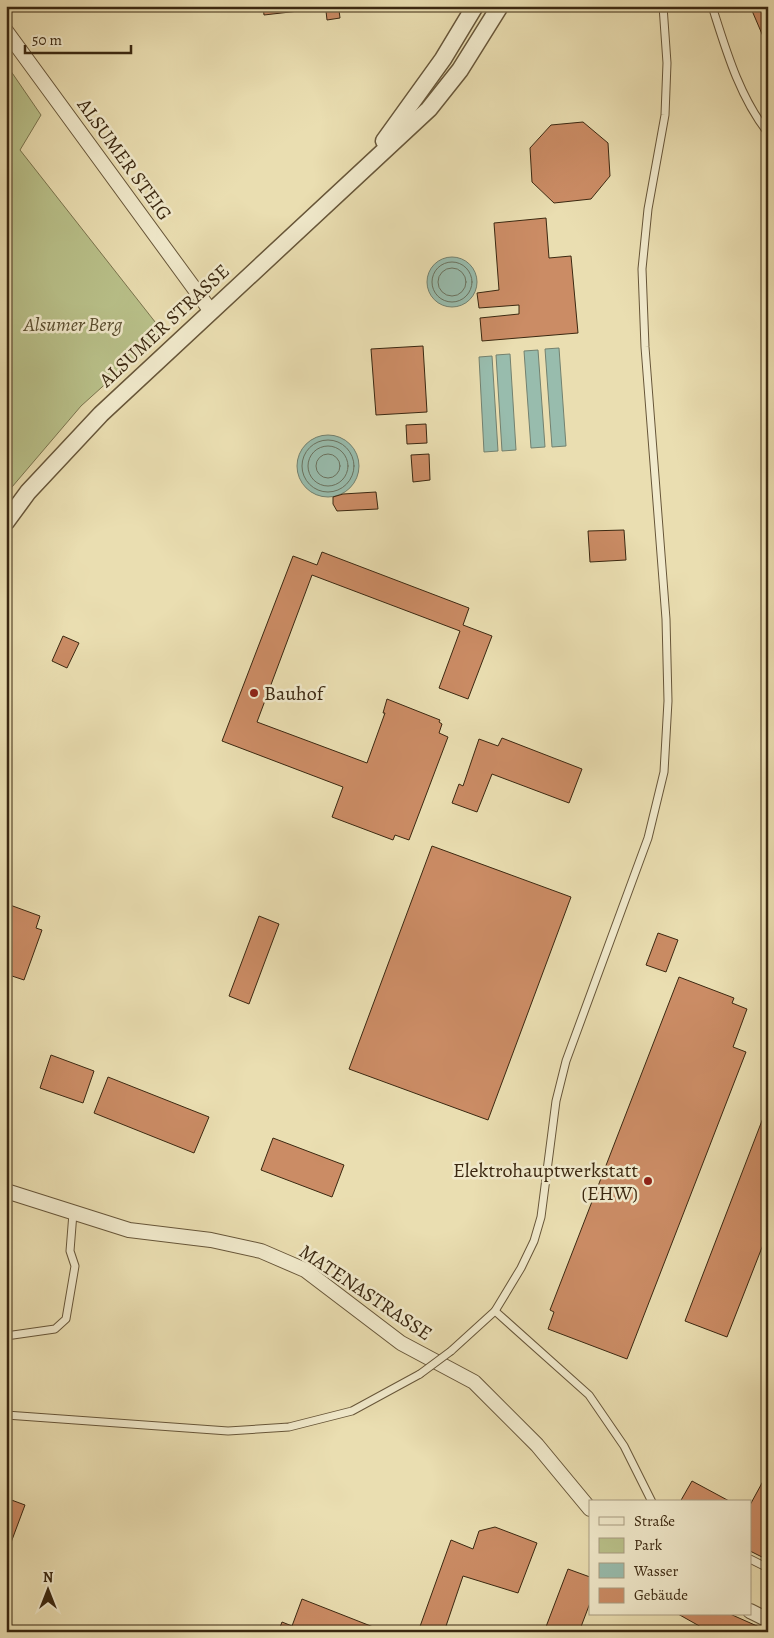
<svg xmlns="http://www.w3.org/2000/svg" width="774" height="1638" font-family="Alegreya,serif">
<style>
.green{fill:#b9c18a;stroke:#7a744e}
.water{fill:#98bcad;stroke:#73816f}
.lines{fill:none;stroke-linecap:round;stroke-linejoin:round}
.shore{stroke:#6a725f;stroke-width:1}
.building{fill:#cb8c65;stroke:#3b2811}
.service-casing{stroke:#675639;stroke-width:9}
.minor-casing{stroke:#675639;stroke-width:16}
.tertiary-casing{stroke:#675639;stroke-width:19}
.service{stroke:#f1eacc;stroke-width:7}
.minor{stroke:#f1eacc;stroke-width:14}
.tertiary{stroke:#f1eacc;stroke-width:16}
.service-bridge-casing{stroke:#675639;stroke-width:9;stroke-linecap:butt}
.service-bridge{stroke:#f1eacc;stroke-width:7}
.poi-dot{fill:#8f2418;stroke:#f1eacc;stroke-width:2}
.labels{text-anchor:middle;stroke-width:5;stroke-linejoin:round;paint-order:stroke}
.street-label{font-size:20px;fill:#3b2811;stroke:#f1eacc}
.park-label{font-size:20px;font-style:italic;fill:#5a4e2f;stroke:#f1eacc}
.poi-label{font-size:20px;fill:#3b2811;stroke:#f1eacc;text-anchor:start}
</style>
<rect width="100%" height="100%" fill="#eadeb1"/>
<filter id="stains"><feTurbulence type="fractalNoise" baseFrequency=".004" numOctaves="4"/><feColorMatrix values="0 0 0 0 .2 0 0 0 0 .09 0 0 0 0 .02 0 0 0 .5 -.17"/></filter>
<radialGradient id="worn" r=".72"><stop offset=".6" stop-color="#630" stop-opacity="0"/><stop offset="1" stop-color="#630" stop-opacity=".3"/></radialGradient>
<polygon class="green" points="6,64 41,115 20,150 163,332 81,406 6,494"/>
<g class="water">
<circle cx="452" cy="282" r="25"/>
<polygon points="559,348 566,446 552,447 545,349"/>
<polygon points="538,350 545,447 531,448 524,351"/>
<polygon points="510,354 516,450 502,451 496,355"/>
<polygon points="492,356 498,451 484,452 479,357"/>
<circle cx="328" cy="466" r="31"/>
</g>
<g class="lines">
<g class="shore">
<circle cx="452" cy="282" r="20"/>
<circle cx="452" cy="282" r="14"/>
<circle cx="328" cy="466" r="26"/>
<circle cx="328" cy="466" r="20"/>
<circle cx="328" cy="466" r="12"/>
</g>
</g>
<g class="building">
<polygon points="263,6 344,6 340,7 339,10 325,11 325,8 264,15"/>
<polygon points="750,6 768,6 768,48"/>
<polygon points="339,10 340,18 327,20 326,11"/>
<polygon points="583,122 608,143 610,176 591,199 554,203 532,182 530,148 551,125"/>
<polygon points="546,218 549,258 571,256 578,333 482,341 480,318 519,314 519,305 479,308 477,293 499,290 494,223"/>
<polygon points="423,346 427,412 376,415 371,349"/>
<polygon points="426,424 427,443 407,444 406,425"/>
<polygon points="429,454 430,480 413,482 411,455"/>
<polygon points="376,492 378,509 337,511 333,504 333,497 343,494"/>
<polygon points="624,530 626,560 590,562 588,531"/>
<polygon points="322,552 469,608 463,625 492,636 468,699 439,688 460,631 312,575 257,722 367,763 385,713 383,713 387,699 440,720 439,722 442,724 439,733 448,737 409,840 395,835 393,840 332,817 343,787 222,741 293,556 317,565"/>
<polygon points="63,636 79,643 67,668 52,661"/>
<polygon points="502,738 582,769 569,803 492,774 477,812 452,803 459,784 463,786 479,739 498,746"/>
<polygon points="432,846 571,897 488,1120 349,1069"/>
<polygon points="10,905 40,916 36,928 42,930 24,980 6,974 6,914"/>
<polygon points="259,916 279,924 249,1004 229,996"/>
<polygon points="658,933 678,940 666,972 646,965"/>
<polygon points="679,977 734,998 732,1003 747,1009 733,1047 746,1052 627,1359 548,1329 554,1312 550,1310"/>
<polygon points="51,1055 94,1071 83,1103 40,1088"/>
<polygon points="108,1077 209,1117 194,1153 94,1113"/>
<polygon points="768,1105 768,1232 727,1337 685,1321"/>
<polygon points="273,1138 344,1165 332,1197 261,1170"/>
<polygon points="768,1472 768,1546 762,1557 750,1551 750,1505"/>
<polygon points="692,1481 731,1502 680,1502"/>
<polygon points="6,1498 25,1505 6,1556"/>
<polygon points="495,1527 537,1543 518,1593 463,1576 444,1632 418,1632 451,1540 473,1549 479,1531"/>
<polygon points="568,1569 590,1577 590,1603 579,1632 544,1632"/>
<polygon points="302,1599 386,1632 307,1632 292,1626"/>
<polygon points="678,1614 730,1614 766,1630 765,1632 710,1632"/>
<polygon points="282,1622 307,1632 278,1632"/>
</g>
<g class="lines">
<g class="service-casing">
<g id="service">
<path d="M712 6C726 50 739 96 768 133"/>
<polyline points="495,1311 589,1395 624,1446 652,1502"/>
<polyline points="6,1336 55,1329 66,1319 75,1266 70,1251 73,1213"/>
<polyline points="451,1351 495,1311 521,1268 534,1241 541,1217 556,1101 566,1061 648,838 664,772 668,701 666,619 645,347 642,269 648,209 665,115 667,63 663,6"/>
<polyline points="6,1415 228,1431 289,1427 352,1411 420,1374"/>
<polyline points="750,1559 768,1568"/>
</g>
</g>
<g class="minor-casing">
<g id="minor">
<polyline points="6,31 210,310"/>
<polyline points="6,1191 129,1230 211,1240 261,1251 305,1270 401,1343 474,1382 537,1445 590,1509"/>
<polyline points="750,1611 768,1620"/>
</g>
</g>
<g class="tertiary-casing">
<g id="tertiary">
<polyline points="384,141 443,59 475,6"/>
<polyline points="6,522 28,492 101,414 429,109 460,70 500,6"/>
</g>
</g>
<use href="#service" class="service"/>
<use href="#minor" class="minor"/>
<use href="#tertiary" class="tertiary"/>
<g class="service-bridge-casing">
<polyline id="service-bridge" points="420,1374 451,1351"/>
</g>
<use href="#service-bridge" class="service-bridge"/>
</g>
<g class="poi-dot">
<circle cx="254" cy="693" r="5"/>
<circle cx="648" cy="1181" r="5"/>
</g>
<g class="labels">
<g class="street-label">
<text transform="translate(125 159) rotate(54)" y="7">ALSUMER STEIG</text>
<text transform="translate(164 325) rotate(-43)" y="7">ALSUMER STRASSE</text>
<text transform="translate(366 1292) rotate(34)" y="7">MATENASTRASSE</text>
</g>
<g class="park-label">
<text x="73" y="331">Alsumer Berg</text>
</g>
<g class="poi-label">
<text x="264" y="700">Bauhof</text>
<text x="638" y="1177" text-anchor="end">Elektrohauptwerkstatt<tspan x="638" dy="23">(EHW)</tspan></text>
</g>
</g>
<rect width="774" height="1638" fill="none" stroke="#eadeb1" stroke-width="25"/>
<rect x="8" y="8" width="759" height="1623" fill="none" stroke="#3b2811" stroke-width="2.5"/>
<rect x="12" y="12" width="749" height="1613" fill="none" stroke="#3b2811"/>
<rect x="589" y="1500" width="162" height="115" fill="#f1eacc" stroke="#a89c81"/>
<rect x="599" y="1517" width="25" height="8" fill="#f1eacc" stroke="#a89c81"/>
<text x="634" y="1526" font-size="15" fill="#3b2811">Straße</text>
<rect x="599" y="1538" width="25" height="15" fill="#b9c18a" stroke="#a89c81"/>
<text x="634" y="1550" font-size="15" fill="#3b2811">Park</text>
<rect x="599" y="1563" width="25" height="15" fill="#98bcad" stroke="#a89c81"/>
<text x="634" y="1576" font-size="15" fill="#3b2811">Wasser</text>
<rect x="599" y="1588" width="25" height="15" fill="#cb8c65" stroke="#a89c81"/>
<text x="634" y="1600" font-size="15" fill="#3b2811">Gebäude</text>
<g transform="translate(48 1590)" stroke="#f1eacc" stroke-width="4" paint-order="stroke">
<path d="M0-4L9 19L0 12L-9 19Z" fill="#3b2811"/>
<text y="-8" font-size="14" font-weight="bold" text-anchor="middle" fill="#3b2811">N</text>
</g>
<path d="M25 45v8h106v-8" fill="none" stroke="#3b2811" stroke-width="2.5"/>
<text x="32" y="45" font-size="15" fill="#3b2811" stroke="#f1eacc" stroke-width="4" paint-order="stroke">50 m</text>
<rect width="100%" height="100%" filter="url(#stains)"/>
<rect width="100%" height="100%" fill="url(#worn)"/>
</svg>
